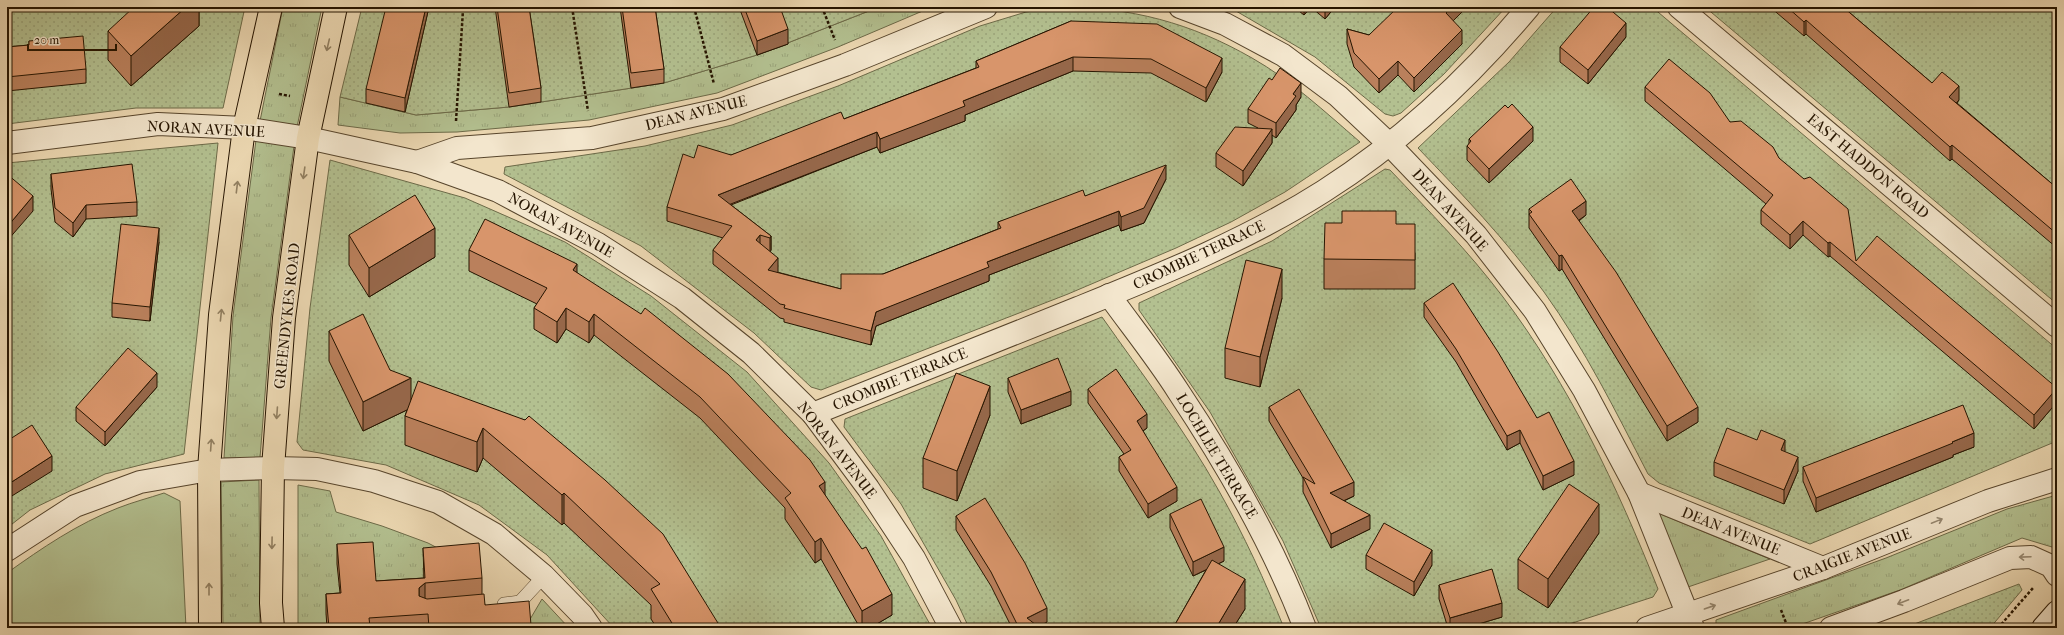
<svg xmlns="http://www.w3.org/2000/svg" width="2064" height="635" font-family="'IM FELL French Canon',serif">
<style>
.grass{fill:url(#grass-tufts);stroke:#6c6a48}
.park{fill:#b3c090;stroke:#6c6a48}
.garden{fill:url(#garden-dots);stroke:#6c6a48}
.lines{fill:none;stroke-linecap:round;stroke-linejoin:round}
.service-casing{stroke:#57452c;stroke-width:14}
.minor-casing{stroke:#57452c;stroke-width:24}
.tertiary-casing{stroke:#57452c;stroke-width:24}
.secondary-casing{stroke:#251400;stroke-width:24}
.trunk-casing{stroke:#251400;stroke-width:24}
.path{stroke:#251400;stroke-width:2.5;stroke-dasharray:3 2;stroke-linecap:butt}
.service{stroke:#f3e6cd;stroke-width:13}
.minor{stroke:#f3e6cd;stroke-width:22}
.tertiary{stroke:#f3e6cd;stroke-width:22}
.secondary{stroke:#f3e6cd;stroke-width:22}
.trunk{stroke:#ecd8b2;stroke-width:22}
.wall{fill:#ba805c;stroke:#251400}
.shaded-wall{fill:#97684b;stroke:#251400}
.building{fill:#d8956b;stroke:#251400}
.oneway{stroke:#928062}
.oneway2{stroke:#968871}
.labels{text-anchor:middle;stroke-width:3;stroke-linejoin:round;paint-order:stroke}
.street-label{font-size:15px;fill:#251400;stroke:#f3e6cd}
</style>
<defs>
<pattern id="grass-tufts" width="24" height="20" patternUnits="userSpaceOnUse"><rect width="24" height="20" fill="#b3c090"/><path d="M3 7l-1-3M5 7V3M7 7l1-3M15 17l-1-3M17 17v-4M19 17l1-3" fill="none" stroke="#9aa47a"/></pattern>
<pattern id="garden-dots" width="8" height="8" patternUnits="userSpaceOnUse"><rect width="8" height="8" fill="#b3c090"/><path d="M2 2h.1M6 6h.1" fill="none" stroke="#9aa47a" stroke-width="1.8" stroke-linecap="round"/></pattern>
</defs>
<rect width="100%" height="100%" fill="#ecd8b2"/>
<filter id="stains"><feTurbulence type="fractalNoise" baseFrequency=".005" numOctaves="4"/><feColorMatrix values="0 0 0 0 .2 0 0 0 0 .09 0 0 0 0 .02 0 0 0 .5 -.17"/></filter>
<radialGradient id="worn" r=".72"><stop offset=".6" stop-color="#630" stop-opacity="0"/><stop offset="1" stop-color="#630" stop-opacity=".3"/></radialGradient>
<g class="grass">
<polygon points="283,7 322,7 297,127 260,121"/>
<polygon points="879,7 932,7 838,47 717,93 589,120 457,132 400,133 338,125 340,97 416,115 509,107 664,83 757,55"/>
<polygon points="256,140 294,146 271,318 260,458 224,458 233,316"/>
<polygon points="259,480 260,628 223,628 221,482"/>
<polygon points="298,485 330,491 336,512 382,526 428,543 468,564 423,568 427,628 298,628"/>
<polygon points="2057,495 2057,542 2052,547 2022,538 1900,590 1791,628 1716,628 1716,620 1886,558 2007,509"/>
<polygon points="1658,513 1770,559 1688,587"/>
<polygon points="542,599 569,628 530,628 529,621"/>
</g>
<path class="park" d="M164 493 180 501 186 628H7V573C42 548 77 524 118 508 133 502 149 498 164 493Z"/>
<g class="garden">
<polygon points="7,7 245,7 223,108 136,108 7,124"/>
<polygon points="362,7 879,7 757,55 664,83 509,107 416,115 340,97"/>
<path d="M1060 7C1131 7 1191 23 1252 58 1291 80 1325 112 1360 142L1285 192 1231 222 1176 248 1068 294 821 390 811 387 754 333 641 246 504 174 505 167 645 146 732 125 838 86 980 26 1026 12Z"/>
<polygon points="1238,7 1506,7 1444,74 1401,113 1393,116 1385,114 1315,57 1236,11"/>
<path d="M1557 7H1652L2057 349V441L1810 544 1659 483 1648 474C1616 412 1585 349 1544 292 1506 240 1462 194 1418 148L1509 62Z"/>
<polygon points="1705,7 2057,7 2057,304"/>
<polygon points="218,143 184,454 105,474 30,510 7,528 7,163"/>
<polygon points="330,160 465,198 565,242 651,296 747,372 829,463 881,536 932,628 614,628 547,555 479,505 386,465 303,450 297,442 310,308"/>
<path d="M1385 169 1390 170C1429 211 1469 252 1503 297 1570 386 1617 486 1658 589L1653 597 1557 628H1321L1283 541 1210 412 1139 310V303L1272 241Z"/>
<path d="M1102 317C1142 374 1185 430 1219 491 1244 535 1265 581 1284 628H969L956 600 901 504 844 427 845 419Z"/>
<polygon points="2019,584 2022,590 1990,628 1904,628"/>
</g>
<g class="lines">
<g class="service-casing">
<polyline id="service" points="504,604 520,602 544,576"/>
</g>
<g class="minor-casing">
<g id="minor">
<polyline points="1180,7 1225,24 1283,55 1338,96 1389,144 1476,235 1535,311 1584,390 1639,493 1693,628"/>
<polyline points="1679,7 2057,326"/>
<polyline points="7,143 158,124 244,128 308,138 417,162 498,191 598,244 682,298 751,353 813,414 868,488 914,558 951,628"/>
<polyline points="417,162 457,148 592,138 723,109 845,65 986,7"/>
<path d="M1109 295C1132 327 1157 358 1178 391 1228 466 1273 544 1305 628"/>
<path d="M813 414C901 379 990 343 1078 308 1162 274 1247 240 1324 191 1401 142 1470 77 1529 7"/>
<polyline points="1639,493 1823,568"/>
<polyline points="7,550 75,506 140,482 209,470 273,468 317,469 374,481 438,502 494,534 544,576 582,615 591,628"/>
</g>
</g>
<g class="tertiary-casing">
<g id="tertiary">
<polyline points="1647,628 1823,568 1988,501 2057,479"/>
<polyline points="1831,628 1904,601 2010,558 2031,557 2051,566 2057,575"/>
</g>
</g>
<g class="secondary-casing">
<polyline id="secondary" points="2043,628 2057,612"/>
</g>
<g class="trunk-casing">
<g id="trunk">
<polyline points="210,628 209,470 220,315 244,128 271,7"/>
<polyline points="273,628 271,603 273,468 284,318 308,138 336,7"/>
</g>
</g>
<g class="path">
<polyline points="572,7 588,111"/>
<polyline points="694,7 714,84"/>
<polyline points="822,7 835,40"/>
<polyline points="279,94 290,96"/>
<polyline points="456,121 463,10"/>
<polyline points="1781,610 1788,628"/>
<polyline points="1998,628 2033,588"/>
</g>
<use href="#service" class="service"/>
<use href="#minor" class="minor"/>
<use href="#tertiary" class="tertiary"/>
<use href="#secondary" class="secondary"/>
<use href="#trunk" class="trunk"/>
</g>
<g class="wall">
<polygon points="199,7 199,26 131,86 108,60 108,31"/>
<polygon points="429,7 405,112 366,103 366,89"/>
<polygon points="495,7 529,7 541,88 541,102 509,107"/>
<polygon points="620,7 655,7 664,69 664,83 631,88"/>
<polygon points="739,7 780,7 788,44 757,55"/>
<polygon points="1294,7 1335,7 1325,19 1311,7 1304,15"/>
<polygon points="1465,7 1465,9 1453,21 1462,44 1414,92 1398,75 1379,93 1354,67 1347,44 1347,29 1369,35"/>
<polygon points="1770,7 1843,7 1932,83 1959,100 1957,103 2057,188 2057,248 1952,159 1950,161 1806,34 1804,36"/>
<polygon points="1071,21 1222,72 1206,102 1151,73 1073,71 965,115 965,121 922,137 880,153 877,147 731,205 771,236 771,250 770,252 777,272 841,289 883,274 998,229 998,222 1085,196 1166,179 1144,223 1121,231 1119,225 989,275 989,281 876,326 871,345 784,322 784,319 780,318 713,264 713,250 723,238 667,221 667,207 694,158 731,155 844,119 976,68 976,61"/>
<polygon points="1626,37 1588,84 1560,62 1560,47"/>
<polygon points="29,41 86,69 86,83 7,91 7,47 29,45"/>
<polygon points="1272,80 1301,97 1296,105 1296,110 1276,138 1272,135 1272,143 1243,186 1216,167 1216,153 1258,128 1248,123 1248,109"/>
<polygon points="1645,87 1730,122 1779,158 1856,261 2057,388 2057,402 2034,429 1830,256 1828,257 1803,235 1790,249 1761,224 1761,210 1766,204 1645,101"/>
<polygon points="1508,108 1533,141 1489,183 1467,160 1467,146 1469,144 1469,139"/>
<polygon points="51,174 137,202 137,216 86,219 73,237 55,222 51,189"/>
<polygon points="1529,209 1586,215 1579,221 1698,422 1667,441 1562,269 1559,271 1529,228"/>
<polygon points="1342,223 1396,224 1415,253 1415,289 1324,289 1324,259"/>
<polygon points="349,235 435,257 369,297 349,265"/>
<polygon points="159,242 150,321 112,317 112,303"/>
<polygon points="469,250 577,273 825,495 892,615 870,628 860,628 821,559 815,563 785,519 785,508 700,418 594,335 589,343 566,329 557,343 534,329 534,308 537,304 469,271"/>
<polygon points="1282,298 1260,387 1225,378 1225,348"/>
<polygon points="1424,303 1537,418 1574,475 1543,490 1520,443 1507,450 1456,362 1424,317"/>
<polygon points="329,331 390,370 411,400 525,420 721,628 657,628 651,619 651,605 564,523 562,525 483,458 477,472 405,445 405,416 407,410 363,431 329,361"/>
<polygon points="1008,378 1071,405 1021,424 1008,392"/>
<polygon points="157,387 105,446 76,421 76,407"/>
<polygon points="1088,389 1147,428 1143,431 1177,501 1148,518 1119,471 1119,457 1124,454 1088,403"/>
<polygon points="1269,407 1354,496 1344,501 1370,529 1331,548 1303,492 1303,478 1269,421"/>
<polygon points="990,415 957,501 923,488 923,458"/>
<polygon points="1974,447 1953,455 1953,457 1816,512 1803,481 1803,467"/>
<polygon points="1785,452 1798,471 1784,504 1714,476 1714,462"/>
<polygon points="1170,514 1224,561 1218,564 1245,609 1233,628 1173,628 1206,570 1193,576 1170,528"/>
<polygon points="956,516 1047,622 1039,627 1040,628 1012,628 991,586 956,530"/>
<polygon points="1599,533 1548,608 1518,589 1518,559"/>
<polygon points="337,544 376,581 424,578 423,548 482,578 482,594 485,605 531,625 531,628 327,628 326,613 326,594 340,593 337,564"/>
<polygon points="1366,555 1432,565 1414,596 1366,569"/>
<polygon points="1439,585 1502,617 1465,628 1448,628 1439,599"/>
</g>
<g class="shaded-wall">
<polygon points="186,7 199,7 199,26 131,86 131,56"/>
<polygon points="426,7 429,7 405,112 405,98"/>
<polygon points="873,7 879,7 873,9"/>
<polygon points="1304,7 1311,7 1304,15"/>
<polygon points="1325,7 1335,7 1325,19"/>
<polygon points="1452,7 1465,7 1465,9 1446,28 1446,13"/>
<polygon points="1806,20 1806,34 1804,36 1804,22"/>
<polygon points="1626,23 1626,37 1588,84 1588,70"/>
<polygon points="788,29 788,44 757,55 757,41"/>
<polygon points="1462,30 1462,44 1414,92 1414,78"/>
<polygon points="1073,57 1073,71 965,115 965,121 880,153 880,139 963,101"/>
<polygon points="1222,58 1222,72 1206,102 1206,88"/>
<polygon points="1398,61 1398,75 1379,93 1379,79"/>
<polygon points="1301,83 1301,97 1296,105 1296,110 1276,138 1276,123 1293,94"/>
<polygon points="1959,86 1959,100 1949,111 1949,97"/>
<polygon points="1533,127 1533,141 1489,183 1489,169"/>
<polygon points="1272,129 1272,143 1243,186 1243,171"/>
<polygon points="877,132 877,147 718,209 718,195"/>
<polygon points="1952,145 1952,159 1950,161 1950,147"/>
<polygon points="1166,165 1166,179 1144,223 1121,231 1121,217"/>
<polygon points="33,196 33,211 7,241 7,227"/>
<polygon points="1586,201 1586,215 1572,225 1572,211"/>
<polygon points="86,205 86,219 73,237 73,223"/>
<polygon points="1119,211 1119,225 989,275 989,281 876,326 871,345 871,331 876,312 987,262"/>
<polygon points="1803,221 1803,235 1790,249 1790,235"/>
<polygon points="159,228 159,242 150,321 150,307"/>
<polygon points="435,228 435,257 369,297 369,268"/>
<polygon points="760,235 760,249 756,240"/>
<polygon points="771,236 771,250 770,252 770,238"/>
<polygon points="1830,242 1830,256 1828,257 1828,243"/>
<polygon points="1562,255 1562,269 1559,271 1559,256"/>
<polygon points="778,258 778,272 768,284 768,270"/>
<polygon points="577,264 577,285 573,270"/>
<polygon points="1282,269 1282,298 1260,387 1260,357"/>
<polygon points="566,308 566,329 557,343 557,322"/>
<polygon points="594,314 594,335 589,343 589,322"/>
<polygon points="157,373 157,387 105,446 105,432"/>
<polygon points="411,378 411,408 363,431 363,402"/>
<polygon points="990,386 990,415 957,501 957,471"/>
<polygon points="2057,388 2057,402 2034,429 2034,415"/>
<polygon points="1071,391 1071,405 1021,424 1021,410"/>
<polygon points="1698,407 1698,422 1667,441 1667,426"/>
<polygon points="1147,414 1147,428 1137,435 1137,421"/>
<polygon points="483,428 483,458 477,472 477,442"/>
<polygon points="1520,430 1520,443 1507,450 1507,436"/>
<polygon points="1974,433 1974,447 1953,455 1953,457 1816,512 1816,498"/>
<polygon points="1785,440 1785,454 1781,450"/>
<polygon points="52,456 52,471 7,499 7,485"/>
<polygon points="1798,457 1798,471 1784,504 1784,490"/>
<polygon points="1574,461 1574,475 1543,490 1543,476"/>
<polygon points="825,482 825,503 819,486"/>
<polygon points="1354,482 1354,496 1330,507 1330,493"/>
<polygon points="1177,487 1177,501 1148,518 1148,504"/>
<polygon points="564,493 564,523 562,525 562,495"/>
<polygon points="1599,504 1599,533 1548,608 1548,579"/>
<polygon points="1370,515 1370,529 1331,548 1331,534"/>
<polygon points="821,538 821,559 815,563 815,542"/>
<polygon points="1224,547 1224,561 1193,576 1193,562"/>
<polygon points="1432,550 1432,565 1414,596 1414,582"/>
<polygon points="1245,579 1245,609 1233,628 1216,628"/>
<polygon points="425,583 425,603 419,608 419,588"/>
<polygon points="892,594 892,615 870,628 862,628 862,611"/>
<polygon points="1502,603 1502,617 1465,628 1450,628 1450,618"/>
<polygon points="1047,608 1047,622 1036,628 1027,618"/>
</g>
<g class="building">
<polygon points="134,7 186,7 131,56 108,31"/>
<polygon points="386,7 426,7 405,98 366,89"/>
<polygon points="497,7 529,7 541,88 509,93"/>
<polygon points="622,7 655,7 664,69 631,73"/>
<polygon points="744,7 780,7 788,29 757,41"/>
<polygon points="1398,7 1452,7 1446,13 1462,30 1414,78 1398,61 1379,79 1354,53 1347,29 1369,35"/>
<polygon points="1594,7 1607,7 1626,23 1588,70 1560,47"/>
<polygon points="1787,7 1843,7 1932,83 1942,72 1959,86 1949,97 2057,188 2057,234 1952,145 1950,147 1806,20 1804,22"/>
<polygon points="1071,21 1157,24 1222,58 1206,88 1151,59 1073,57 963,101 965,106 922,123 880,139 877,132 718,195 771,236 770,238 760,235 756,240 778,258 768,270 841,289 841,274 883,274 1001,228 998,222 1062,198 1083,190 1085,196 1166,165 1144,208 1121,217 1119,211 987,262 989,267 876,312 871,331 784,308 785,305 780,304 713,250 732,226 667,207 683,154 694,158 698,145 731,155 841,112 844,119 979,67 976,61"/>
<polygon points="83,36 86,69 7,77 7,47 29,45 29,41"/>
<polygon points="1669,59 1710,93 1730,122 1741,121 1773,147 1779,158 1804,179 1810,177 1848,209 1856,261 1877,236 2057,388 2034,415 1830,242 1828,243 1803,221 1790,235 1761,210 1773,195 1645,87"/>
<polygon points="1280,68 1301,83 1293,94 1296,96 1276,123 1248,109 1269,78 1272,80"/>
<polygon points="1512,104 1533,127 1489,169 1467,146 1471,141 1469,139 1505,105 1508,108"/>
<polygon points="1235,127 1272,129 1243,171 1216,153"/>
<polygon points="132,164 137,202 86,205 73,223 55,208 51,174"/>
<polygon points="7,174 33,196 7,227"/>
<polygon points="1571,179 1586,201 1572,211 1616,272 1698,407 1667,426 1562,255 1559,256 1529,214 1532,212 1529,209"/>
<polygon points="415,195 435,228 369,268 349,235"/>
<polygon points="1342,211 1396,211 1396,224 1415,224 1415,260 1324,259 1325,223 1342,223"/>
<polygon points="485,219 577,264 573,270 641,314 645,308 728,374 810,460 825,482 819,486 862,549 866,547 892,594 862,611 821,538 815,542 785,498 791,493 700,397 594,314 589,322 566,308 557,322 534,308 547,288 469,250"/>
<polygon points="121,224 159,228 150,307 112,303"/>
<polygon points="1246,260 1282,269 1260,357 1225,348"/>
<polygon points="1453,283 1498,352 1537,418 1549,412 1574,461 1543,476 1520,430 1507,436 1456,349 1424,303"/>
<polygon points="363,314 390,370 411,378 363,402 329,331"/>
<polygon points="128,348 157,373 105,432 76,407"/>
<polygon points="1058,358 1071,391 1021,410 1008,378"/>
<polygon points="1116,369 1147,414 1137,421 1177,487 1148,504 1119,457 1131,450 1088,389"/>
<polygon points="956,373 990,386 957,471 923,458"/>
<polygon points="418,381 525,420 529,416 605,480 663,534 721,628 675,628 651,589 660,584 564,493 562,495 483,428 477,442 405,416"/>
<polygon points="1299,389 1354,482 1330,493 1370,515 1331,534 1303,477 1315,484 1269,407"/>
<polygon points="1963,405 1974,433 1952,442 1953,443 1816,498 1803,467"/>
<polygon points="32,425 52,456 7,485 7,441"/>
<polygon points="1727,428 1757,440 1761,430 1785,440 1781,450 1798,457 1784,490 1714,462"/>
<polygon points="1569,484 1599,504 1548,579 1518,559"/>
<polygon points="985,498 1025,563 1047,608 1027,618 1040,628 1019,628 991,572 956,516"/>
<polygon points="1201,499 1224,547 1193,562 1170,514"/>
<polygon points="1384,523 1432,550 1414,582 1366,555"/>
<polygon points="373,542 376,581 425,578 423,548 479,543 482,578 425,583 419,588 419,596 427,599 484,594 485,605 529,601 531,625 496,628 429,628 428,614 369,618 370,627 329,628 326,594 341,593 337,544"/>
<polygon points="1212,560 1245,579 1216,628 1173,628"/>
<polygon points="1492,569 1502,603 1450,618 1439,585"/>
</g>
<defs><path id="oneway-shaft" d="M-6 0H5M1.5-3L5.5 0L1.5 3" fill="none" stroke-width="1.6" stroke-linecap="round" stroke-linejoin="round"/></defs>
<g class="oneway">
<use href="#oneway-shaft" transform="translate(328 45) rotate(103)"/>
<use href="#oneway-shaft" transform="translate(304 173) rotate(98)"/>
<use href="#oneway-shaft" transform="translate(237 187) rotate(-83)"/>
<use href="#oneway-shaft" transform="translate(221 315) rotate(-84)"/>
<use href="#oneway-shaft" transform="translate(277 413) rotate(94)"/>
<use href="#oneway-shaft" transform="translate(211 445) rotate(-86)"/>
<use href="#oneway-shaft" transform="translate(272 543) rotate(91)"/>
<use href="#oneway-shaft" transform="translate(209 589) rotate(-90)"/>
</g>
<g class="oneway2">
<use href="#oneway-shaft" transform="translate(1937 521) rotate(-22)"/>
<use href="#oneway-shaft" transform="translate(2025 557) rotate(178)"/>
<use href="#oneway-shaft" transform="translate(1903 602) rotate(159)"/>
<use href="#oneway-shaft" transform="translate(1710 607) rotate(-19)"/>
</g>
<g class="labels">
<g class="street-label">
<text transform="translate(696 113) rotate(-14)" y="5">DEAN AVENUE</text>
<text transform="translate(206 129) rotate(3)" y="5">NORAN AVENUE</text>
<text transform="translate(1868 166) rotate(40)" y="5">EAST HADDON ROAD</text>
<text transform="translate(1450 210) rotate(48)" y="5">DEAN AVENUE</text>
<text transform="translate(561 225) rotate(29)" y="5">NORAN AVENUE</text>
<text transform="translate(1199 255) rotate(-25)" y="5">CROMBIE TERRACE</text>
<text transform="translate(287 316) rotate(-84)" y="5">GREENDYKES ROAD</text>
<text transform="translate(900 379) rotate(-22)" y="5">CROMBIE TERRACE</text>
<text transform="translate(837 450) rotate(52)" y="5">NORAN AVENUE</text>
<text transform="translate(1217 456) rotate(59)" y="5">LOCHLEE TERRACE</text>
<text transform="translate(1731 531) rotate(22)" y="5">DEAN AVENUE</text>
<text transform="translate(1852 555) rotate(-21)" y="5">CRAIGIE AVENUE</text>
</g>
</g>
<rect width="2064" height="635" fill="none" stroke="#ecd8b2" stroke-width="24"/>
<rect x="8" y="8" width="2048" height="619" fill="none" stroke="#251400" stroke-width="2"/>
<rect x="12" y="12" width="2040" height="611" fill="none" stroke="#251400"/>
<path d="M28 44v6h88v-6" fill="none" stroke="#251400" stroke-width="2"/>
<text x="34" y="44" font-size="12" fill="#251400" stroke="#f3e6cd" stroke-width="3" paint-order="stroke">20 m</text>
<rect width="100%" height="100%" filter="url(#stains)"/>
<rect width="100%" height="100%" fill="url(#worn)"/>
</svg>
